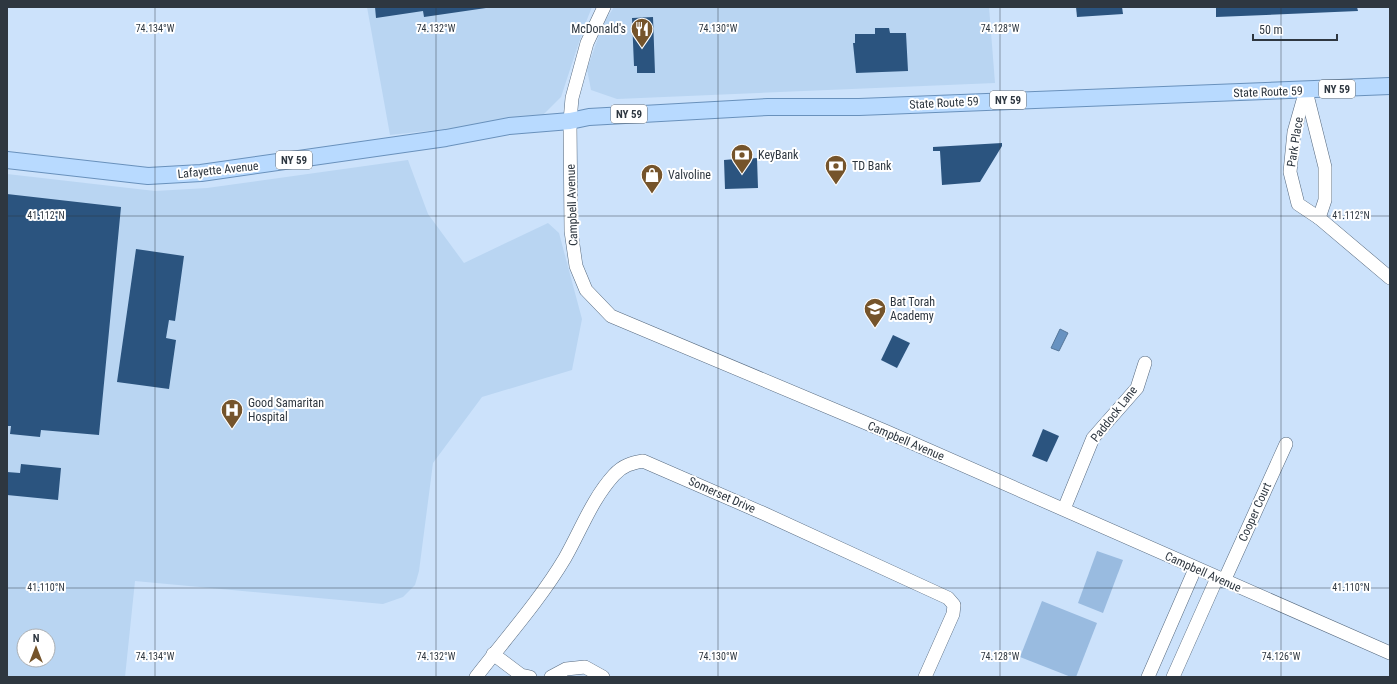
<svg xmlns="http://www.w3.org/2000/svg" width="1397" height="684" font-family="'Roboto Condensed',sans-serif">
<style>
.built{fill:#b9d5f2;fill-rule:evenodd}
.green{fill:#99bbe0}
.water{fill:#6792c1;stroke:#56779a}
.building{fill:#2b547f}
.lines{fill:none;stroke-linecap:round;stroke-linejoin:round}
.minor-casing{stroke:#576a7f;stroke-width:14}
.major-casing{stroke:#6991bc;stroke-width:18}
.minor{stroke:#fff;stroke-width:13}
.major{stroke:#b8daff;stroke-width:16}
.ticks{fill:none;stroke:#2e3740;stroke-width:1;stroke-opacity:0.45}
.labels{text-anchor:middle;stroke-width:4;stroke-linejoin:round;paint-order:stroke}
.shield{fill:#fff;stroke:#6d7379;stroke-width:1}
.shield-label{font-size:11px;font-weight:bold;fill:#2e3740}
.poi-label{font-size:12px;fill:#2e3740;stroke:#fff;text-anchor:start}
.street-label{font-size:12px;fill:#2e3740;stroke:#fff}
.ticks-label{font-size:10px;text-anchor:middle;fill:#2e3740;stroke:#fff;stroke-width:4;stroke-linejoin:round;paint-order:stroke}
</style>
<rect width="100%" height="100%" fill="#cce2fb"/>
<g class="built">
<polygon points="367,7 592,7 584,27 561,97 539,119 390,135"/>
<polygon points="614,7 989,7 995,83 617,99 591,90 587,69 603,24"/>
<path d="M408 160 428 214 464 263 548 223 559 233 582 319 572 370 482 397 433 463 419 571 415 585 403 597 383 604 135 581 125 677H7V174L155 191 207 188ZM24 636H48V660H24Z"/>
</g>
<g class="green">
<polygon points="1097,551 1123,560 1103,613 1078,603"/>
<polygon points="1042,601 1097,623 1076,677 1071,677 1020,657"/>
</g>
<polygon class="water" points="1060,329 1068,333 1059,351 1051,348"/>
<g class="building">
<polygon points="375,7 486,7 486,8 424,17 423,11 376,18"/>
<polygon points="1076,7 1122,7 1123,14 1077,17"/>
<polygon points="1216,7 1357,7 1358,11 1216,17"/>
<polygon points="653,17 655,73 637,73 637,66 634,66 632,18"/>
<polygon points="875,28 889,28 890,33 906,33 908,71 856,73 853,43 855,43 855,34 875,34"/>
<polygon points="1002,143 1002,146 980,182 942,185 940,151 933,151 933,147"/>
<polygon points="745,156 745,159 757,158 758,188 725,189 724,160 736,159 736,157"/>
<polygon points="7,194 121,207 99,435 41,430 40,437 10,434 11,426 7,426"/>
<polygon points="136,249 184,256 175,321 169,320 166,338 176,340 169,389 117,382"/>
<polygon points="893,335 910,343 897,368 881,360"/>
<polygon points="1043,429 1059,436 1047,462 1032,456"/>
<polygon points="21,464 61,468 58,500 7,495 7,472 20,473"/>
</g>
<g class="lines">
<g class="minor-casing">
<g id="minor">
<polyline points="604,7 587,43 572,98 570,121 571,231 576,266 586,290 611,316 885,431 1390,653"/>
<polyline points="1306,90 1294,132 1290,172 1298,204 1319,218 1390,278"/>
<polyline points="1306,91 1325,167 1325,200 1319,218"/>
<polyline points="1064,509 1093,438 1137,388 1145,363"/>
<polyline points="1224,581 1286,444"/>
<polyline points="493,654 521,675 530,677"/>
<path d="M476 677C506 638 540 600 565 558 581 530 592 499 614 475 623 465 632 463 643 461L765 514 948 598 954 605 953 614 925 677"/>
<polyline points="551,677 566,669 585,667 603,677"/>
<polyline points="1148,677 1195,569"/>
<polyline points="1173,677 1217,578"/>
</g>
</g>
<g class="major-casing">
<polyline id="major" points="7,160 148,176 201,173 446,138 509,126 570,121 589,117 768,107 859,107 1390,86"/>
</g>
<use href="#minor" class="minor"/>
<use href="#major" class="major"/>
</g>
<path class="ticks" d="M155 7V677M436 7V677M718 7V677M1000 7V677M1281 7V677M7 216H1390M7 588H1390"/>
<defs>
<g id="restaurant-pin" transform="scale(1.15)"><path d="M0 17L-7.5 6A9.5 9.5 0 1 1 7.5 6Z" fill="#75542b" stroke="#fff"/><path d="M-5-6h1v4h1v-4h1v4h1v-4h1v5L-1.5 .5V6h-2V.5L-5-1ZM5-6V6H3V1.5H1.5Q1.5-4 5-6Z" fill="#fff"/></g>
<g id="bank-pin" transform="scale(1.15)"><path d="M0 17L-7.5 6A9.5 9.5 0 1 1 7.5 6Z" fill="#75542b" stroke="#fff"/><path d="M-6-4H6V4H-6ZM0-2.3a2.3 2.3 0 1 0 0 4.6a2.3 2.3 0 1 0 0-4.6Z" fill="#fff"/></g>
<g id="shop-pin" transform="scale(1.15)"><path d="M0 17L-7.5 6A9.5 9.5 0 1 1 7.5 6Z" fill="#75542b" stroke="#fff"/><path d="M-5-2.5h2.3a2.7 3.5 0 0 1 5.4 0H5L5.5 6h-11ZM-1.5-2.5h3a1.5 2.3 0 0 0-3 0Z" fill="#fff"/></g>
<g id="school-pin" transform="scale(1.15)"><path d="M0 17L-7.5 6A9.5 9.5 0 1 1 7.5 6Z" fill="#75542b" stroke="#fff"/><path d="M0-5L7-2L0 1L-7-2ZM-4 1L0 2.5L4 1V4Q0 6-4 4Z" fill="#fff"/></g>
<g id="hospital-pin" transform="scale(1.15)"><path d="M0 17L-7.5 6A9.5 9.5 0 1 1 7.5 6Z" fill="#75542b" stroke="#fff"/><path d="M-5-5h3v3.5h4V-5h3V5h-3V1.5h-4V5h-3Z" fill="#fff"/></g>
</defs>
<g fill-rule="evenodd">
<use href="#restaurant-pin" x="642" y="29"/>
<use href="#bank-pin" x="742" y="155"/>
<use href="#bank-pin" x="836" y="166"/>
<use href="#shop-pin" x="652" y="175"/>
<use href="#school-pin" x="875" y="309"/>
<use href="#hospital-pin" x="232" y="410"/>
</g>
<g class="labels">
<g class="shield">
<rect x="1319" y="80" width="36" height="18" rx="3"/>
<rect x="990" y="91" width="36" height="18" rx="3"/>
<rect x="611" y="105" width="36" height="18" rx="3"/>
<rect x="276" y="151" width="36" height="18" rx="3"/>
</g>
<g class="shield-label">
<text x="1337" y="93">NY 59</text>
<text x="1008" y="104">NY 59</text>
<text x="629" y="118">NY 59</text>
<text x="294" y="164">NY 59</text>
</g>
<g class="poi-label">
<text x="626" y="33" text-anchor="end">McDonald's</text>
<text x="758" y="159">KeyBank</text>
<text x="852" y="170">TD Bank</text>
<text x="668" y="179">Valvoline</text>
<text x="890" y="306">Bat Torah<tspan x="890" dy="14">Academy</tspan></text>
<text x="248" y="407">Good Samaritan<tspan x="248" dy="14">Hospital</tspan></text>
</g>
<g class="street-label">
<text transform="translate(1268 92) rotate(-2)" y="4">State Route 59</text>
<text transform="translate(944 103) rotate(-3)" y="4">State Route 59</text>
<text transform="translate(1295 142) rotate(-81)" y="4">Park Place</text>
<text transform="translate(218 170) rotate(-6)" y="4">Lafayette Avenue</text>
<text transform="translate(572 205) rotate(-92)" y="4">Campbell Avenue</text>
<text transform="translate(1114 414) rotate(-52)" y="4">Paddock Lane</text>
<text transform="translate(906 441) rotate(23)" y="4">Campbell Avenue</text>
<text transform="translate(722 495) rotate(24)" y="4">Somerset Drive</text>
<text transform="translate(1255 512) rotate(-66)" y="4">Cooper Court</text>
<text transform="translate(1203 572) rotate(24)" y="4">Campbell Avenue</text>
</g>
</g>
<g class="ticks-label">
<text x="155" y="32">74.134°W</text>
<text x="436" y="32">74.132°W</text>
<text x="718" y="32">74.130°W</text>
<text x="1000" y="32">74.128°W</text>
<text x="46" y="219">41.112°N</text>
<text x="1351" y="219">41.112°N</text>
<text x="46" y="591">41.110°N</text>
<text x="1351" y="591">41.110°N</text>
<text x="155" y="660">74.134°W</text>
<text x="436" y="660">74.132°W</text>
<text x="718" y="660">74.130°W</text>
<text x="1000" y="660">74.128°W</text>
<text x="1281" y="660">74.126°W</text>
</g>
<rect width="1397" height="684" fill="none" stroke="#2e3740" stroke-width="16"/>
<g transform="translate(36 648)"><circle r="19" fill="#ffffff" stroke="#abafb3"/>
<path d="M0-3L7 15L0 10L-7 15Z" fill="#75542b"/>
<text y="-6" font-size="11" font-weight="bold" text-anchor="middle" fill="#2e3740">N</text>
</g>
<path d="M1253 34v6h84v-6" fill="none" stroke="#2e3740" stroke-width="2"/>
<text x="1259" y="34" font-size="12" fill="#2e3740" stroke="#ffffff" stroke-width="3" paint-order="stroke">50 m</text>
</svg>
